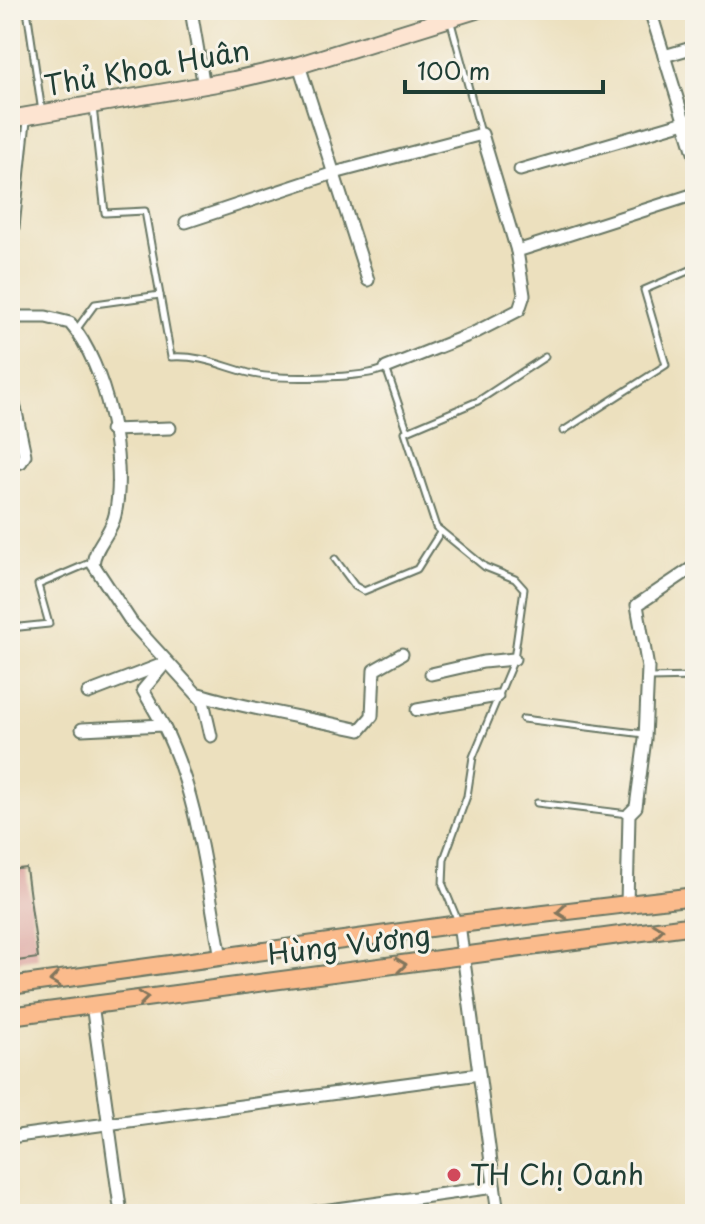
<svg xmlns="http://www.w3.org/2000/svg" width="705" height="1224" font-family="'Playpen Sans',sans-serif">
<style>
.building{fill:#dca39e}
.lines{fill:none;stroke-linecap:round;stroke-linejoin:round}
.lane-casing{stroke:#677664;stroke-width:9}
.street-casing{stroke:#677664;stroke-width:15}
.secondary-casing{stroke:#677664;stroke-width:20}
.primary-casing{stroke:#677664;stroke-width:20}
.lane{stroke:#fff;stroke-width:5}
.street{stroke:#fff;stroke-width:11}
.secondary{stroke:#fde4d1;stroke-width:16}
.primary{stroke:#fbbb8c;stroke-width:16}
.oneway{stroke:#82765c}
.poi-dot{fill:#d1495b;stroke:#f7f3e8;stroke-width:3}
.labels{text-anchor:middle;stroke-width:6;stroke-linejoin:round;paint-order:stroke}
.street-label{font-size:28px;fill:#1f3d34;stroke:#f7f3e8}
.poi-label{font-size:28px;fill:#1f3d34;stroke:#f7f3e8;text-anchor:start}
</style>
<rect width="100%" height="100%" fill="#f7f3e8"/>
<filter id="ink" filterUnits="userSpaceOnUse"><feTurbulence type="fractalNoise" baseFrequency=".0125" numOctaves="2"/><feDisplacementMap in="SourceGraphic" scale="16" xChannelSelector="R" yChannelSelector="G"/><feConvolveMatrix kernelMatrix="1 2 1 2 8 2 1 2 1" color-interpolation-filters="sRGB"/></filter>
<filter id="wash" filterUnits="userSpaceOnUse"><feTurbulence type="fractalNoise" baseFrequency=".006" numOctaves="4" result="noise"/><feDisplacementMap in="SourceGraphic" scale="32" xChannelSelector="R" yChannelSelector="G"/><feGaussianBlur stdDeviation="1.8" result="paint"/><feColorMatrix in="noise" values="0 0 0 0 0 0 0 0 0 0 0 0 0 0 0 0 0 1.4 0 .05"/><feComposite in="paint" operator="in"/></filter>
<g filter="url(#wash)">
<rect width="100%" height="100%" fill="#ece0be"/>
<g id="blocks">
<polygon class="building" points="26,868 38,958 10,962 10,870"/>
</g>
</g>
<g filter="url(#ink)">
<use href="#blocks" fill-opacity="0" stroke="#677664" stroke-width="2"/>
<g class="lines">
<g class="lane-casing">
<g id="lane">
<polyline points="27,10 42,112"/>
<polyline points="450,19 481,133"/>
<path d="M93 107 105 213 145 211 171 357C201 355 222 366 249 373 274 380 365 379 386 368L407 429"/>
<polyline points="10,285 27,121"/>
<polyline points="76,330 95,304 160,295"/>
<polyline points="563,431 666,365 644,290 695,268"/>
<polyline points="335,559 355,586 364,591 417,569 441,531"/>
<polyline points="10,628 49,624 38,585 92,562"/>
<polyline points="649,678 695,677"/>
<polyline points="523,719 644,734"/>
<polyline points="537,803 628,814"/>
<polyline points="458,921 443,885 444,859 467,796 473,757 514,659 524,589 515,579 485,567 436,527 405,432 478,401 545,357"/>
</g>
</g>
<g class="street-casing">
<g id="street">
<polyline points="191,10 204,87"/>
<polyline points="650,10 695,156"/>
<polyline points="664,56 695,47"/>
<polyline points="299,65 368,280"/>
<polyline points="520,170 695,119"/>
<polyline points="186,222 334,173 482,134 517,251"/>
<path d="M10 317H46L70 323C106 365 127 461 115 515 111 534 95 545 93 564L132 623 203 701 211 736"/>
<polyline points="386,368 474,333 519,310 524,295 517,251 695,194"/>
<polyline points="10,390 16,412 12,413"/>
<polyline points="111,430 170,428"/>
<polyline points="10,466 21,462 25,455 16,412"/>
<polyline points="163,666 143,690 163,725"/>
<polyline points="431,674 483,662 514,659"/>
<polyline points="88,693 166,663"/>
<path d="M199 694C251 710 306 717 360 730L372 716 374 670 402 654"/>
<polyline points="417,710 497,696"/>
<path d="M82 729 163 725C199 796 206 880 221 957"/>
<polyline points="627,905 629,814 636,807 645,739 648,668 637,605 695,566"/>
<polyline points="459,924 498,1214"/>
<polyline points="92,1004 121,1214"/>
<polyline points="10,1137 479,1074"/>
<polyline points="301,1214 494,1187"/>
</g>
</g>
<g class="secondary-casing">
<polyline id="secondary" points="10,119 234,80 299,65 476,10"/>
</g>
<g class="primary-casing">
<g id="primary">
<polyline points="10,986 459,924 695,896"/>
<polyline points="10,1016 695,925"/>
</g>
</g>
<use href="#lane" class="lane"/>
<use href="#street" class="street"/>
<use href="#secondary" class="secondary"/>
<use href="#primary" class="primary"/>
</g>
<defs><path id="oneway-chevron" d="M-2-3.5L2.5 0L-2 3.5" fill="none" stroke-width="1.6" stroke-linecap="round" stroke-linejoin="round" transform="scale(2)"/></defs>
<g class="oneway">
<use href="#oneway-chevron" transform="translate(562 912) rotate(174)"/>
<use href="#oneway-chevron" transform="translate(658 930) rotate(-8)"/>
<use href="#oneway-chevron" transform="translate(401 965) rotate(-7)"/>
<use href="#oneway-chevron" transform="translate(55 980) rotate(172)"/>
<use href="#oneway-chevron" transform="translate(143 998) rotate(-7)"/>
</g>
</g>
<circle class="poi-dot" cx="454" cy="1175" r="8"/>
<g class="labels">
<g class="street-label">
<text transform="translate(147 68) rotate(-10)" y="10">Thủ Khoa Huân</text>
<text transform="translate(349 945) rotate(-7)" y="10">Hùng Vương</text>
</g>
<g class="poi-label">
<text x="470" y="1185">TH Chị Oanh</text>
</g>
</g>
<rect width="705" height="1224" fill="none" stroke="#f7f3e8" stroke-width="40"/>
<path d="M405 80v12h198v-12" fill="none" stroke="#1f3d34" stroke-width="4"/>
<text x="417" y="80" font-size="24" fill="#1f3d34" stroke="#f7f3e8" stroke-width="6" paint-order="stroke">100 m</text>
</svg>
